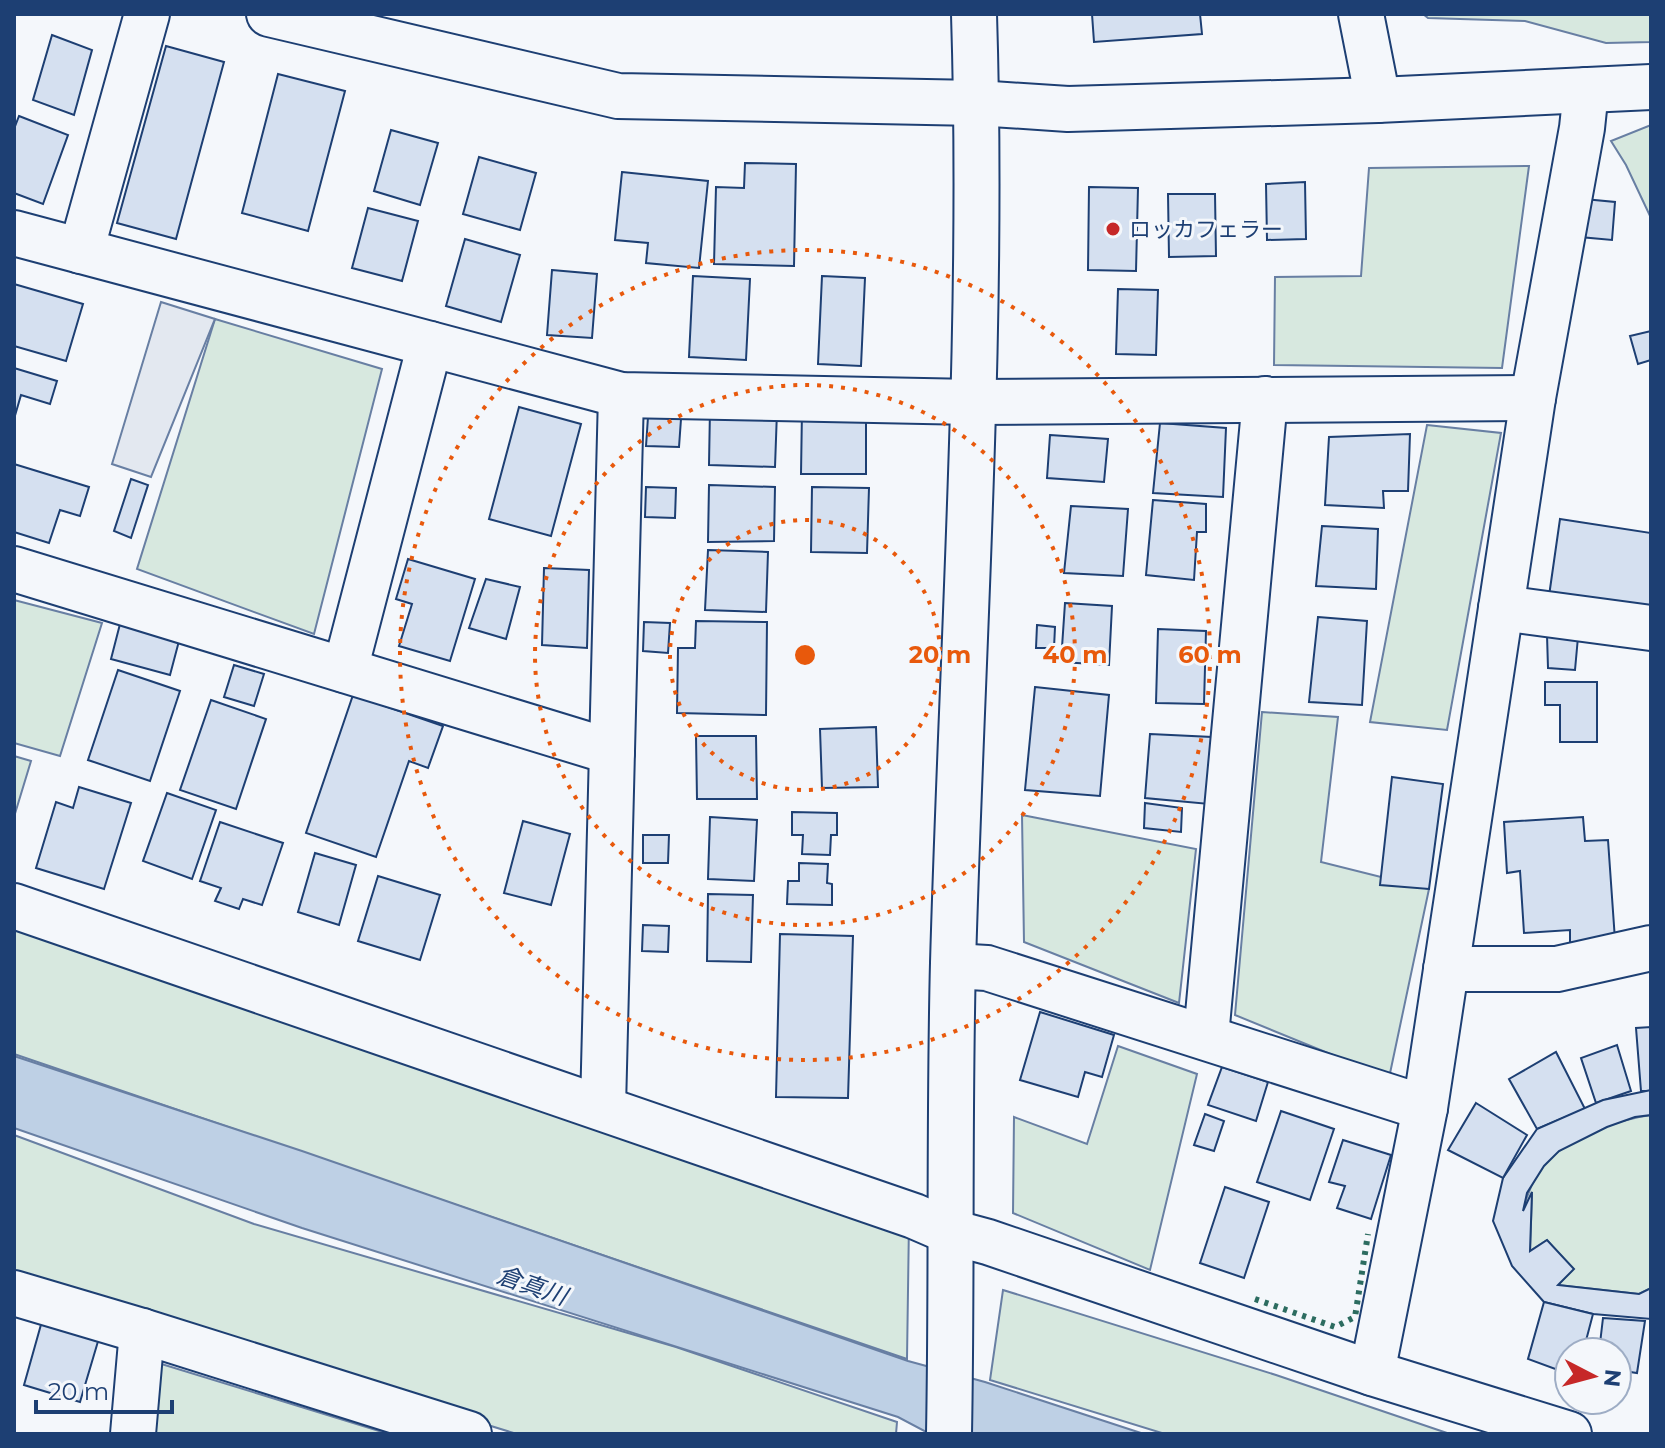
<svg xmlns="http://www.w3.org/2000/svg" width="1665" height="1448" font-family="Montserrat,'Noto Sans JP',sans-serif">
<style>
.green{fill:#d7e8df;stroke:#687fa3;stroke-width:2}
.parking{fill:#e3e8f0;stroke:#687fa3;stroke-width:2}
.water{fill:#bed0e5;stroke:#687fa3;stroke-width:2}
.building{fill:#d5e0f0;stroke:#1d3f73;stroke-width:2}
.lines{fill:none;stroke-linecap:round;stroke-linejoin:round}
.minor-casing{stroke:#1d3f73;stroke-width:48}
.minor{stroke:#f4f7fb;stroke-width:44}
.hedge{stroke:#2c6c60;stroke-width:6;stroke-dasharray:4 6;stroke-linecap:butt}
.ring{fill:none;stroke:#e8590c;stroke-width:4;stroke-dasharray:4 8}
.poi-dot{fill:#c62828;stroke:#f4f7fb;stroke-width:3}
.labels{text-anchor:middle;stroke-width:6;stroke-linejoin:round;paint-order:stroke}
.poi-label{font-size:22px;fill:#1d3f73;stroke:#f4f7fb;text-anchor:start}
.water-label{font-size:24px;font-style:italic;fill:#1d3f73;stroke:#f4f7fb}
.centre{fill:#e8590c;stroke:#f4f7fb;stroke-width:4}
.ring-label{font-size:24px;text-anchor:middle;font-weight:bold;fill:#e8590c;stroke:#f4f7fb;stroke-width:6;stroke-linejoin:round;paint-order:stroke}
</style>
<rect width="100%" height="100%" fill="#f4f7fb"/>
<g class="green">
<polygon points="1423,14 1651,14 1651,42 1606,43 1525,21 1428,18"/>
<polygon points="1651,125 1651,218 1626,165 1611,141"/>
<polygon points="1529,166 1502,368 1274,365 1275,277 1361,276 1369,168"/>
<polygon points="215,319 382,369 314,634 137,569"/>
<polygon points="1427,425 1501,433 1447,730 1370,722"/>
<polygon points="14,600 102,623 60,756 14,743"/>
<polygon points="1262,712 1338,717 1321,862 1429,889 1389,1078 1235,1015"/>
<polygon points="14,756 31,761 14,817"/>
<polygon points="1022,815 1196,849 1179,1003 1024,942"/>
<polygon points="14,906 909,1222 907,1359 14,1054"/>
<polygon points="1118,1046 1197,1074 1150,1270 1013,1213 1014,1117 1087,1144"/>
<path d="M1651 1115V1288L1639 1294 1558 1285 1573 1269 1547 1240 1530 1251 1532 1194 1523 1211C1527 1194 1533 1179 1544 1165 1565 1139 1619 1119 1651 1115Z"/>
<polygon points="14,1135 254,1224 676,1347 897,1422 896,1434 517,1434 14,1279"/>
<polygon points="1003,1290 1276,1375 1450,1434 1165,1434 990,1380"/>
<polygon points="155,1362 389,1434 150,1434"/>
</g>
<polygon class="parking" points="161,302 215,319 151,477 112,464"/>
<polygon class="water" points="14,1056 302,1151 908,1361 985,1382 1144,1434 930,1434 898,1417 302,1228 14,1128"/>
<g class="building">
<polygon points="1092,14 1200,14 1202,34 1094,42"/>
<polygon points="52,35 92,50 74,115 33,100"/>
<polygon points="166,46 224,62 176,239 117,223"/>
<polygon points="278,74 345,91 308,231 242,213"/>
<polygon points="19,116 68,135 43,204 14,193 14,129"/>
<polygon points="391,130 438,143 420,205 374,191"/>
<polygon points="479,157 536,173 520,230 463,214"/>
<polygon points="745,163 796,164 794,266 714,264 716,187 744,188"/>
<polygon points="622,172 708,181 699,268 646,263 648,243 615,240"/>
<polygon points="1305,182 1306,239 1267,240 1266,184"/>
<polygon points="1089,187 1138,188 1136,271 1088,270"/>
<polygon points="1168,194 1215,194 1216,256 1169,257"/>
<polygon points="1584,199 1615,202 1612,240 1580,237"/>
<polygon points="368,208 418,221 402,281 352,268"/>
<polygon points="465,239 520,255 501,322 446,306"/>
<polygon points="552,270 597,274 592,338 547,335"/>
<polygon points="693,276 750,279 746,360 689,357"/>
<polygon points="822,276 865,278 861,366 818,364"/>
<polygon points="14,284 83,304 66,361 14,346"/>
<polygon points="1118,289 1158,290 1156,355 1116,354"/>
<polygon points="1651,331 1651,360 1638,364 1630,336"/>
<polygon points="14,368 57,381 50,404 21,395 14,419"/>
<polygon points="519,407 581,424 551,536 489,519"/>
<polygon points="710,409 777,411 775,467 709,465"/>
<polygon points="802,410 866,410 866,474 801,474"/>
<polygon points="648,417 681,419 679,447 646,446"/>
<polygon points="1160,423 1226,428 1223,497 1153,493"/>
<polygon points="1410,434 1408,491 1383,491 1384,508 1325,505 1329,437"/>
<polygon points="1050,435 1108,439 1104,482 1047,478"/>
<polygon points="14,464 89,487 80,516 60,510 49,543 14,532"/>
<polygon points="131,479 148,485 131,538 114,531"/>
<polygon points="709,485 775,487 774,541 708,542"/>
<polygon points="646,487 676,488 675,518 645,517"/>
<polygon points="812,487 869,488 867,553 811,552"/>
<polygon points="1153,500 1206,504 1206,532 1197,532 1194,580 1146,575"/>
<polygon points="1071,506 1128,509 1123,576 1064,573"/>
<polygon points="1560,519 1651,533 1651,612 1549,596"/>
<polygon points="1322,526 1378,529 1376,589 1316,586"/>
<polygon points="708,550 768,552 766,612 705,610"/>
<polygon points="408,559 475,579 450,661 399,646 412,604 396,599"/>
<polygon points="544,568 589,570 587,648 542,645"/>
<polygon points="486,579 520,587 506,639 469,628"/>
<polygon points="1065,603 1112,606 1109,665 1061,662"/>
<polygon points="1318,617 1367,621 1362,705 1309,702"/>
<polygon points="696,621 767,622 766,715 677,713 678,648 695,648"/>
<polygon points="644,622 670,623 668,653 643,651"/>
<polygon points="120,624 179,641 170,675 111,659"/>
<polygon points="1037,625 1055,627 1054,648 1036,648"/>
<polygon points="1158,629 1206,631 1204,704 1156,703"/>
<polygon points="1547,635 1578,637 1575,670 1548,668"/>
<polygon points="234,665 264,674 254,706 224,697"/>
<polygon points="118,670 180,691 150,781 88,760"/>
<polygon points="1545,682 1597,682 1597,742 1560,742 1560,705 1545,705"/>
<polygon points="1035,687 1109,695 1100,796 1025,790"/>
<polygon points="353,695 443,726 428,768 409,761 376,857 306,833"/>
<polygon points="211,700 266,719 236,809 180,790"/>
<polygon points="876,727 878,787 822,788 820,729"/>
<polygon points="1150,734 1212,737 1209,804 1145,798"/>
<polygon points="696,736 756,736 757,799 697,799"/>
<polygon points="1392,777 1443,784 1429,889 1380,885"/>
<polygon points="79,787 131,803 104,889 36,868 56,802 73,808"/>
<polygon points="167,793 216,810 192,879 143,861"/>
<polygon points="1145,803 1182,808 1181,832 1144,828"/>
<polygon points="792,812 837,813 837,835 831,835 830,855 802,854 803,835 792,835"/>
<polygon points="710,817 757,820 754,881 708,879"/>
<polygon points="1583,817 1585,841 1608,840 1615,940 1570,943 1570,930 1524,933 1520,871 1507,873 1504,822"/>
<polygon points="523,821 570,834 551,905 504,893"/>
<polygon points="220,822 283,843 262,905 243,899 239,909 215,901 221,888 200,881"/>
<polygon points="643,835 669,835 668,863 643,863"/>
<polygon points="315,853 356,865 339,925 298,912"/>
<polygon points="799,863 828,864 827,883 832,884 832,905 787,904 788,881 799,881"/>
<polygon points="378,876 440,895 420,960 358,941"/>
<polygon points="708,894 753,895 751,962 707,961"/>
<polygon points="643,925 669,926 668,952 642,951"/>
<polygon points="780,934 853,936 848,1098 776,1097"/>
<polygon points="1040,1012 1114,1035 1102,1077 1085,1072 1078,1097 1020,1080"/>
<polygon points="1651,1027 1651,1091 1641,1091 1636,1028"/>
<polygon points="1617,1045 1631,1091 1596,1103 1581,1058"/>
<polygon points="1556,1052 1585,1109 1537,1129 1509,1079"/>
<polygon points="1222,1067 1268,1082 1256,1121 1208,1105"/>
<polygon points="1651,1090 1651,1115 1635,1117 1607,1127 1559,1151 1544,1166 1527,1193 1523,1211 1532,1192 1530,1251 1547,1240 1574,1269 1558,1285 1639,1294 1651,1288 1651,1319 1593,1314 1544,1302 1512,1266 1493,1221 1503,1178 1537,1129 1603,1100"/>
<polygon points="1476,1103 1527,1135 1503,1178 1448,1150"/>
<polygon points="1281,1111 1334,1129 1310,1200 1257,1182"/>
<polygon points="1205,1114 1224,1121 1214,1151 1194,1145"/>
<polygon points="1343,1140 1391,1155 1371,1219 1337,1208 1345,1186 1329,1182"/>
<polygon points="1225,1187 1269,1202 1244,1278 1200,1263"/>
<polygon points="1544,1302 1593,1314 1583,1352 1569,1352 1569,1374 1528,1359"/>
<polygon points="1603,1318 1645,1321 1637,1373 1617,1370 1617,1352 1599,1352"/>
<polygon points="42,1321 99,1338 80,1402 24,1385"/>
</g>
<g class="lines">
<g class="minor-casing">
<g id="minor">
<polyline points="269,14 618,96 977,103 1068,109 1378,100 1651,87"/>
<polyline points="1361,14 1378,100"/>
<polyline points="14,233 621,395 973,402 1533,398"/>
<polyline points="81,251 147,14"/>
<polyline points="14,569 612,752"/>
<polyline points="1501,608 1651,628"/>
<polyline points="345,670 430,344"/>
<polyline points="14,906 914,1216 951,1232 988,1242 1372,1373 1569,1434"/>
<polyline points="953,966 987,968 1425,1108"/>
<polyline points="1446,969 1557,969 1651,948"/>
<polyline points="1206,1036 1265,399"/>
<polyline points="603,1107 621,395"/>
<polyline points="14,1293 142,1331 469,1434"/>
<polyline points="1372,1373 1425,1108 1533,398 1582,128 1586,90"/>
<polyline points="133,1434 142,1331"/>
<path d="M949 1434C952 1277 949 1120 953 963 962 647 984 330 974 14"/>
</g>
</g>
<use href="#minor" class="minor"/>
<polyline class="hedge" points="1255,1299 1335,1327 1355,1317 1368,1234"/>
</g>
<g class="ring">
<circle cx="805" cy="655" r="135"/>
<circle cx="805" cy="655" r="270"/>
<circle cx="805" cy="655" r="405"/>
</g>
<circle class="poi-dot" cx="1113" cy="229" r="8"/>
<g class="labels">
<g class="poi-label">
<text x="1129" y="237">ロッカフェラー</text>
</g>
<g class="water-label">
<text transform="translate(532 1286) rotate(19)" y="8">倉真川</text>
</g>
</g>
<circle cx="805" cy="655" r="12" class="centre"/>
<g class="ring-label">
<text x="940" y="663">20 m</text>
<text x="1075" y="663">40 m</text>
<text x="1210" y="663">60 m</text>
</g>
<rect width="1665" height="1448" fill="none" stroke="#1d3f73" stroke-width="32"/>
<g transform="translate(1593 1376) rotate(96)"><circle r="38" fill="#f4f7fb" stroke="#9eadc5" stroke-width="2"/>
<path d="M0-6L14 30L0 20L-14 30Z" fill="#c62828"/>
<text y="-12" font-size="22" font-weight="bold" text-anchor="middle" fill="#1d3f73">N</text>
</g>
<path d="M36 1400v12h136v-12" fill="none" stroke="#1d3f73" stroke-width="4"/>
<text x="48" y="1400" font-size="24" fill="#1d3f73" stroke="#f4f7fb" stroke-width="6" paint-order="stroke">20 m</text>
</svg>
